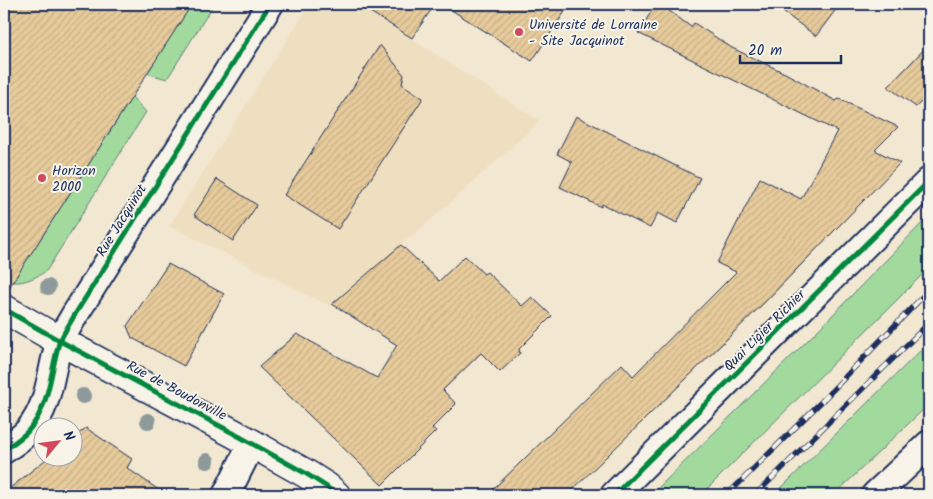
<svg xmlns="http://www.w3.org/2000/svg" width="933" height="499" font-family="Kalam,sans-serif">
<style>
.built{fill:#efdfc1}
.grass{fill:#a2d99d;stroke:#5e847e}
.building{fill:url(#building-hatch);stroke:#1b2f5e}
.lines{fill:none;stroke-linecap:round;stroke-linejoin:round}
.minor-casing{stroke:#1b2f5e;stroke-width:30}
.secondary-casing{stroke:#1b2f5e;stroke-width:31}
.minor{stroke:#f7f3e8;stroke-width:26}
.secondary{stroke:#f7f3e8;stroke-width:28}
.rail-casing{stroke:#1b2f5e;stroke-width:5.5}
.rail{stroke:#f7f3e8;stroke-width:4;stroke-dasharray:11;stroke-linecap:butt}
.cycleway-casing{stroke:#f7f3e8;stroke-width:8}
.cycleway{stroke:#00873e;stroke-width:5}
.tree{fill:#8e999b}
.poi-dot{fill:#d1495b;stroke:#f7f3e8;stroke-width:2}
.labels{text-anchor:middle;stroke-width:4;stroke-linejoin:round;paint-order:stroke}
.poi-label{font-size:14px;fill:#1b2f5e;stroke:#f7f3e8;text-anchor:start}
.street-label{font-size:14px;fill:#1b2f5e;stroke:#f7f3e8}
</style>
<defs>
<pattern id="building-hatch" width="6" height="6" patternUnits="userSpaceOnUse" patternTransform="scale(1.25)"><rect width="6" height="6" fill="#e7cb9b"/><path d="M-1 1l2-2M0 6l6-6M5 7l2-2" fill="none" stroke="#c6af88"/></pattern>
</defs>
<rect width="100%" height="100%" fill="#f2e7d1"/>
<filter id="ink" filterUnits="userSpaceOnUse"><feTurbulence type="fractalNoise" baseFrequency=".02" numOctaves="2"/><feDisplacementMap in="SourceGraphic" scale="10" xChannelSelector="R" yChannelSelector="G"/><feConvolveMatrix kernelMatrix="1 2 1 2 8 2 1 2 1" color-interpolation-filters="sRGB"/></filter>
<g filter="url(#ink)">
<polygon class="built" points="310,4 357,4 540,121 449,204 330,306 169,226"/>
<g class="grass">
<polygon points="192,4 214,4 167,79 146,73"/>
<path d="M132 97 146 112 47 270C40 276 24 283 15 282 11 281 7 278 4 275V260L20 270Z"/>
<polygon points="929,216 929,268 701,495 651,495 815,333"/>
<polygon points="929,342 929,404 834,495 774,495"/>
</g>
<g class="building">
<polygon points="4,4 192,4 5,294 4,293"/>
<polygon points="357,4 435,4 412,38"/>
<polygon points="442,4 570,4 532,61"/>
<polygon points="656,4 660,4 691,27 694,23 732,48 787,74 836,101 839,99 898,127 875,150 900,163 765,302 567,495 487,495 622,364 633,376 736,272 717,263 760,178 801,199 837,131 638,33"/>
<polygon points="772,4 840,4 816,36"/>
<polygon points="929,44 929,94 916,107 888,87"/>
<polygon points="380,45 404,75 402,84 423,98 338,229 284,195"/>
<polygon points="576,116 700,178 677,223 658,213 650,228 602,204 601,207 560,187 572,162 557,154"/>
<polygon points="217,179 257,205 233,241 194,215"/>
<polygon points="401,245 439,281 465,256 484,274 487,272 522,306 532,297 552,316 519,349 520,353 500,372 481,353 443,390 456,404 432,428 436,431 382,485 259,367 297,334 377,378 397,345 332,304"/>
<polygon points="168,264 224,294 184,366 132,338 127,326"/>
<polygon points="86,428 132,459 127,468 166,495 4,495 4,493 50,456 72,456 72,439"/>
</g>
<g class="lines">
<g class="minor-casing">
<g id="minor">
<path d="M4 450C12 444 22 438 28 431 50 406 50 373 59 343 63 334 69 325 74 316L270 4"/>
<polyline points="226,495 252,443"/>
<polyline points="614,495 929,181"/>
<polyline points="875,495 929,444"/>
</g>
</g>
<g class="secondary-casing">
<polyline id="secondary" points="4,309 60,341 233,433 305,473 327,487 336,495"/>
</g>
<use href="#minor" class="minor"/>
<use href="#secondary" class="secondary"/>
<g class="rail-casing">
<g id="rail">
<polyline points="727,495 821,402 929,290"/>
<polyline points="755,495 929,323"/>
</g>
</g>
<use href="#rail" class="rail"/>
<g class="cycleway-casing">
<g id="cycleway">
<polyline points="4,309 60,341 233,433 305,473 327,487 336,495"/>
<path d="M4 450C12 444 22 438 28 431 50 406 50 373 59 343 63 334 69 325 74 316L270 4"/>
<polyline points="614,495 929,181"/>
</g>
</g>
<use href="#cycleway" class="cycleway"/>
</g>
<g class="tree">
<circle cx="48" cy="287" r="8"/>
<circle cx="83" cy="396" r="8"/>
<circle cx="148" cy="421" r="8"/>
<circle cx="207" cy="461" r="8"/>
</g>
</g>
<g class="poi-dot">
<circle cx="519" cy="32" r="5"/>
<circle cx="42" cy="178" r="5"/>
</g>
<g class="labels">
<g class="poi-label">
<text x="529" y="29">Université de Lorraine<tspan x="529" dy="16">- Site Jacquinot</tspan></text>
<text x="52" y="175">Horizon<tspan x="52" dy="16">2000</tspan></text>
</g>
<g class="street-label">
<text transform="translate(121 220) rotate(-58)" y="5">Rue Jacquinot</text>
<text transform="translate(764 330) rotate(-45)" y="5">Quai Ligier Richier</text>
<text transform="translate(177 390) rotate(28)" y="5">Rue de Boudonville</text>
</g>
</g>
<rect width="933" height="499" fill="none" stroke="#f7f3e8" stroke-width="20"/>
<rect x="10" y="10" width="913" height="479" fill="none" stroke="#1b2f5e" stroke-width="2" filter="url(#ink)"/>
<g transform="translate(58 442) rotate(61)"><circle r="24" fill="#f7f3e8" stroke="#9fa5b1"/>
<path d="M0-4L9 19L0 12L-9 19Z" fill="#d1495b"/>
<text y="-8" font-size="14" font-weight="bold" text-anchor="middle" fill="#1b2f5e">N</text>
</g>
<path d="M740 55v8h101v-8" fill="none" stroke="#1b2f5e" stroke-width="2.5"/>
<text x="748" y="55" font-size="15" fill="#1b2f5e" stroke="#f7f3e8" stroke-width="4" paint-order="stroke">20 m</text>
</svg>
